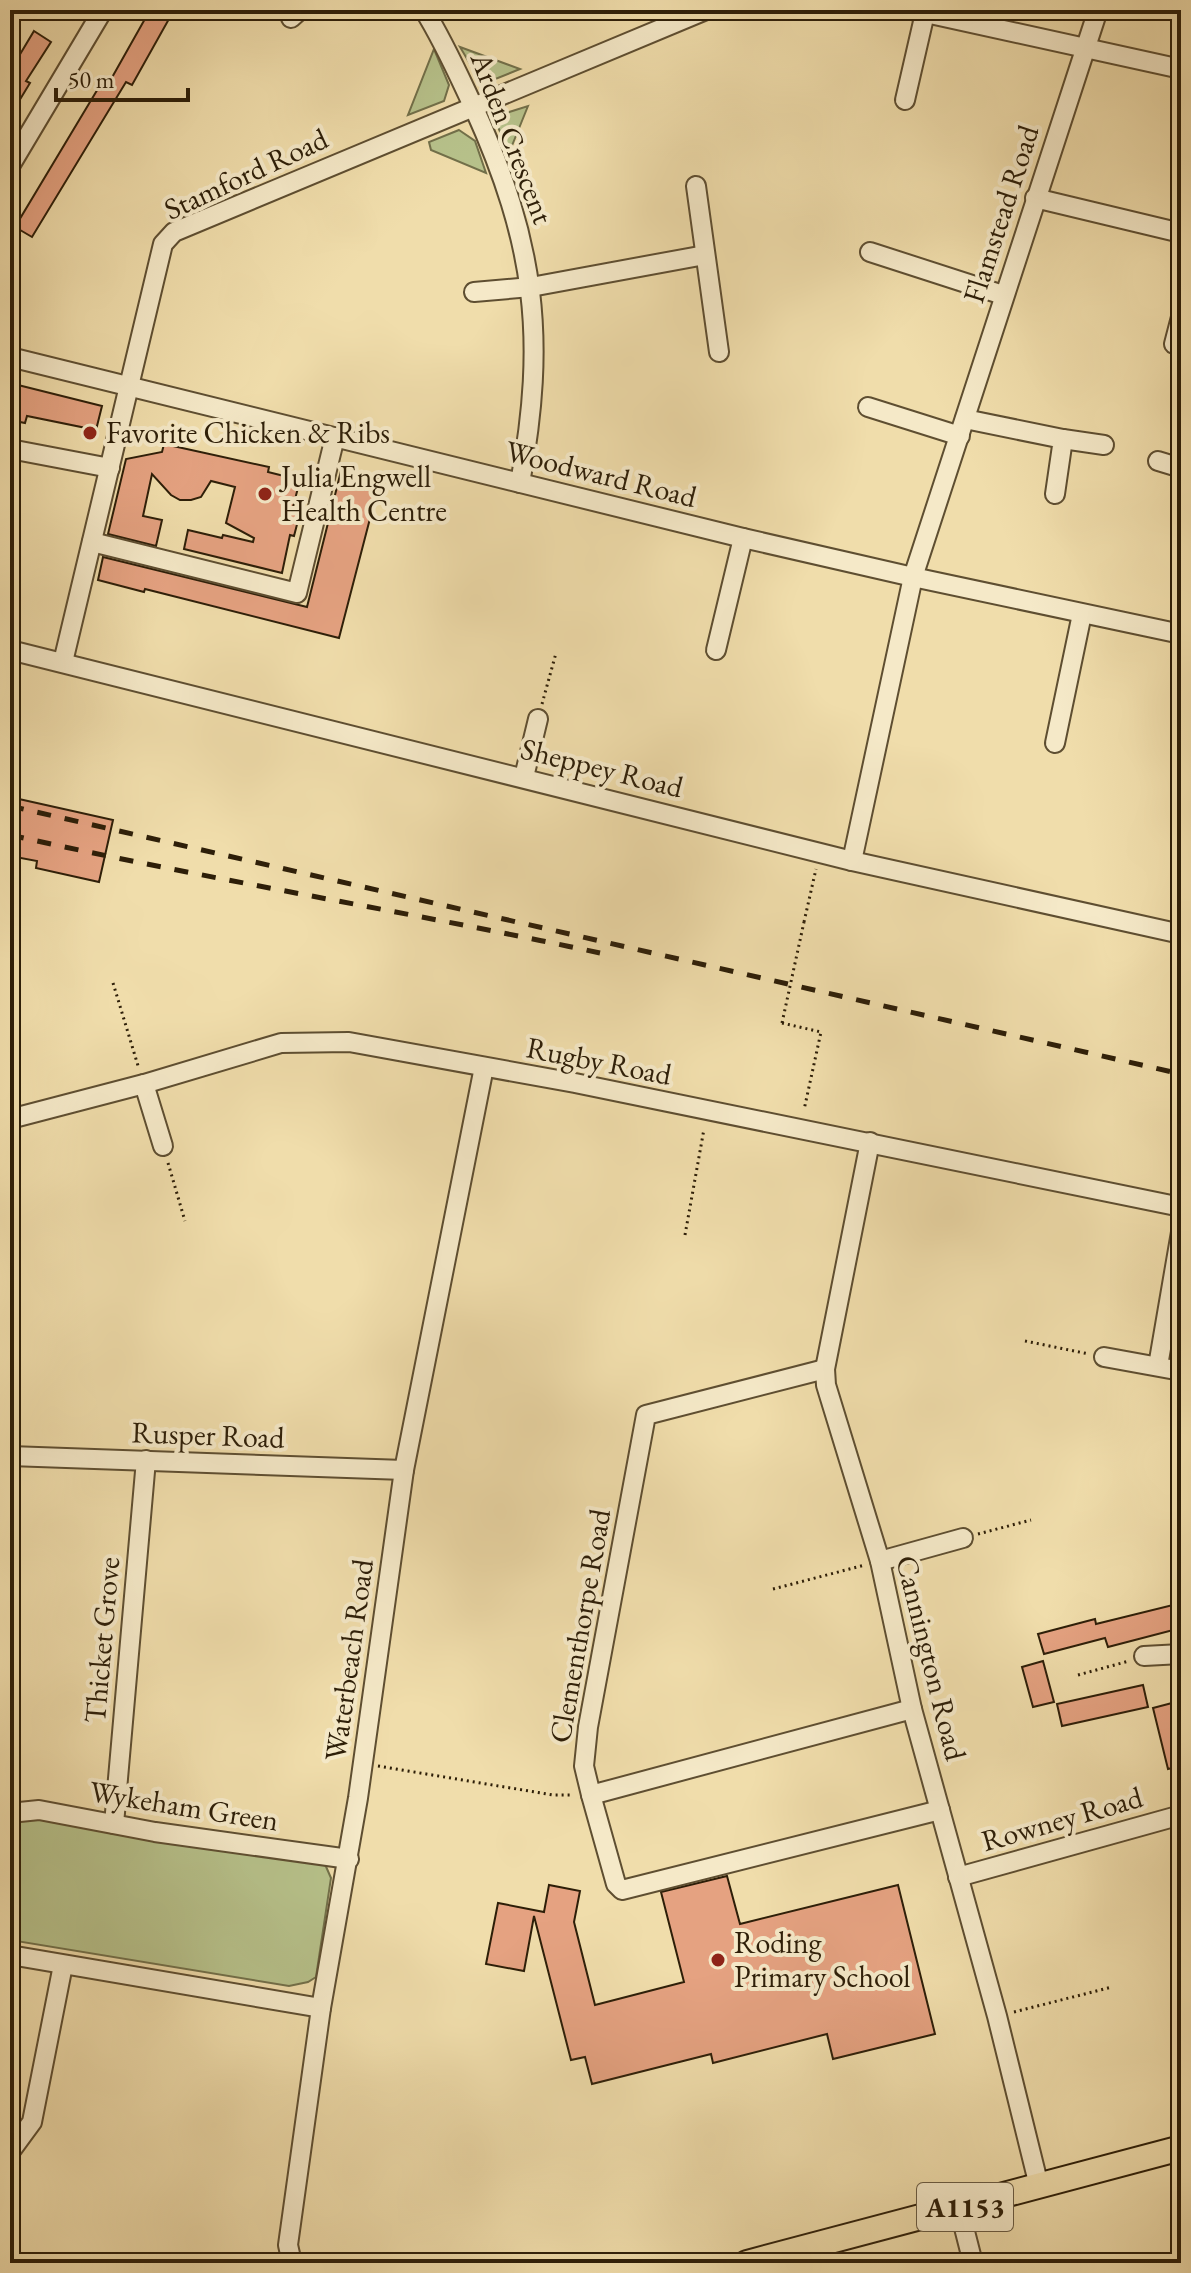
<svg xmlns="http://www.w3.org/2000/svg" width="1191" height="2273" font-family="'EB Garamond',serif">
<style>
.green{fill:#b7c28b;stroke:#72704a;stroke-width:2}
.building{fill:#e5a281;stroke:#2d1e08;stroke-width:2}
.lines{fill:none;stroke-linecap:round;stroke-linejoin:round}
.minor-casing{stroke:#5e4e31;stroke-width:22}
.major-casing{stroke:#2d1e08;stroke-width:28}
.path{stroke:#2d1e08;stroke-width:3;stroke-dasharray:2 4;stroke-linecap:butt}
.minor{stroke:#f5e9c8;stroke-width:18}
.major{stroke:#f0ddab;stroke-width:24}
.rail{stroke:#2d1e08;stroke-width:5;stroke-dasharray:14 14;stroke-linecap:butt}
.path-bridge{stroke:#2d1e08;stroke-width:3;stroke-dasharray:2 4;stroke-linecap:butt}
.poi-dot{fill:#8f2418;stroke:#f5e9c8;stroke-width:3}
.labels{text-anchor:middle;stroke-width:8;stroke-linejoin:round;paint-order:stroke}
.shield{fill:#f5e9c8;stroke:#695b42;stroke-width:2}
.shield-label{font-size:28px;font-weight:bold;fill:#2d1e08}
.street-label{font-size:30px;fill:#2d1e08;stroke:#f5e9c8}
.poi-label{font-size:30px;fill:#2d1e08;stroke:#f5e9c8;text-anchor:start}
</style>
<rect width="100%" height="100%" fill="#f0ddab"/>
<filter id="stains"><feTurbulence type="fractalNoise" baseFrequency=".0025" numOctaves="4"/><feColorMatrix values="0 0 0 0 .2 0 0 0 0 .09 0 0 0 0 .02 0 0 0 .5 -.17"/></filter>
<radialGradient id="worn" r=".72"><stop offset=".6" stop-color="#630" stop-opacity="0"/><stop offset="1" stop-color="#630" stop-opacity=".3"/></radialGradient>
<g class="green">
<polygon points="460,47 520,69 493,80 476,74"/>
<polygon points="434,49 449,85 444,101 408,115"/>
<polygon points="528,106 509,153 498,127 503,114"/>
<polygon points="459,130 475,141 486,173 431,150 429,142"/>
<polygon points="30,1817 324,1862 331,1878 316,1977 308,1982 289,1986 10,1940 10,1822"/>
</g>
<g class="building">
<polygon points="150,10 174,10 132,85 126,82 32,237 15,227 105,77 110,81"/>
<polygon points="34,31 51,42 26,81 30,83 10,116 10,71"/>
<polygon points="10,383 102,406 96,430 27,416 25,423 10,420"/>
<polygon points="164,444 269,467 268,472 300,480 293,507 301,509 294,536 290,535 282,573 184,549 188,530 222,538 223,535 253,542 254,538 226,523 235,487 211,481 201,497 191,500 180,500 171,495 152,474 143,516 162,520 156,546 108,534 126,459 162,452"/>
<polygon points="341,471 380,480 339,638 145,589 144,592 98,580 103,557 307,607"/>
<polygon points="10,797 113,820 99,882 36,868 37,861 10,856"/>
<polygon points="1181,1603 1181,1628 1108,1647 1105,1638 1044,1654 1038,1634 1095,1619 1096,1624"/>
<polygon points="1043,1661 1054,1702 1033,1707 1022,1667"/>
<polygon points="1143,1685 1148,1707 1062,1726 1057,1704"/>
<polygon points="1172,1703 1181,1742 1181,1766 1168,1769 1153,1708"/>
<polygon points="727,1876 740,1924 898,1885 935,2034 833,2059 827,2034 713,2063 711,2054 592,2084 585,2057 571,2060 534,1916 524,1971 486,1964 498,1903 544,1912 549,1885 580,1891 574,1922 595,2005 684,1982 661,1892"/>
</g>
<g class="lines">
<g class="minor-casing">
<g id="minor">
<path d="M424 10C444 42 458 74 474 108 535 243 547 337 520 483"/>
<polyline points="912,10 1181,69"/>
<polyline points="291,18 300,10"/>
<polyline points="905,100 925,13"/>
<polyline points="10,166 103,10"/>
<polyline points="696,186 719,352"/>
<polyline points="1035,198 1181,233"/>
<polyline points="870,252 1003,295"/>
<polyline points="474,292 531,287 705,255"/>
<polyline points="1181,317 1174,344 1181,346"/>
<polyline points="10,357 743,538 913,577 1181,634"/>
<polyline points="868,407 960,436"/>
<polyline points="965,419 1063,439 1055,494"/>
<polyline points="1063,439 1104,445"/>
<polyline points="10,449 110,468"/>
<polyline points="1158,461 1181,468"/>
<polyline points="92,542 297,593 335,437"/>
<polyline points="10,650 852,861 1181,934"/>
<polyline points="716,650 743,538"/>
<polyline points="63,662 163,244 174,232 706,10"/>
<polyline points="1055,743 1082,614"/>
<polyline points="524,777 538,719"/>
<polyline points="852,861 913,577 1098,10"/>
<polyline points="144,1084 163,1146"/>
<polyline points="10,1119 144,1084 281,1043 349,1042 575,1083 1181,1207"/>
<polyline points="870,1142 825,1369 826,1385 880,1561 912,1709 997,2016 1039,2186"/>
<polyline points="1104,1357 1181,1371"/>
<polyline points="1158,1366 1181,1232"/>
<polyline points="825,1369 646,1415 588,1727 584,1766 591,1795 912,1709"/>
<polyline points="10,1456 404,1470"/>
<polyline points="880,1561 963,1538"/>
<polyline points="1144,1656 1181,1654"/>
<polyline points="591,1795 616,1884 622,1890 940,1810"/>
<polyline points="10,1813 39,1810 155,1832 349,1859"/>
<polyline points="114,1824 146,1460"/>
<polyline points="958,1877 1181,1815"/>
<polyline points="10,1955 321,2008"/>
<polyline points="10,2152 32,2122 63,1965"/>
<polyline points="959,2208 973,2263"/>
<polyline points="292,2263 288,2245 321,2008 358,1798 404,1470 484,1067"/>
</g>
</g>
<g class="major-casing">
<polyline id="major" points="747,2263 1181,2148"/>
</g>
<g class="path">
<polyline points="10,321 13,341"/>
<polyline points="542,704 556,653"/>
<polyline points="804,922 816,869"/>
<polyline points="113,983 139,1069"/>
<polyline points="782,1023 821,1032 804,1110"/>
<polyline points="168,1163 185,1221"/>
<polyline points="685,1235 704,1129"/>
<polyline points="1025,1341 1089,1354"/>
<polyline points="978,1534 1031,1520"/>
<polyline points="773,1589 865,1565"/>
<polyline points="1078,1675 1129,1661"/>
<polyline points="378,1766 553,1795 572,1795"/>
<polyline points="1014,2012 1112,1987"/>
</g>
<use href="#minor" class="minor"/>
<use href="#major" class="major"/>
<g class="rail">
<polyline points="10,806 1181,1074"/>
<path d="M10 835C206 879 404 911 600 953"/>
</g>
<polyline class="path-bridge" points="782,1023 804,922"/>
</g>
<g class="poi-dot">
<circle cx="90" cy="433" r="8"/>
<circle cx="265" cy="494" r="8"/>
<circle cx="718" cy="1960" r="8"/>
</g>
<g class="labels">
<rect class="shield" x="917" y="2183" width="96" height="48" rx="6"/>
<g class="shield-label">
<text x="965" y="2217">A1153</text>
</g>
<g class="street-label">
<text transform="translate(512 138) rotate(69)" y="10">Arden Crescent</text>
<text transform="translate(246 174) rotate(-25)" y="10">Stamford Road</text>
<text transform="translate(1001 214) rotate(-72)" y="10">Flamstead Road</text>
<text transform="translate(601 474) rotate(14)" y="10">Woodward Road</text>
<text transform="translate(602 768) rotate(14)" y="10">Sheppey Road</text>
<text transform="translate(599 1061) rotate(11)" y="10">Rugby Road</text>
<text transform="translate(208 1435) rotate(2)" y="10">Rusper Road</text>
<text transform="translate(580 1626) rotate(-80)" y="10">Clementhorpe Road</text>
<text transform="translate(102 1640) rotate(-85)" y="10">Thicket Grove</text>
<text transform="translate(931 1658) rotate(76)" y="10">Cannington Road</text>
<text transform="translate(349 1660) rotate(-82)" y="10">Waterbeach Road</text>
<text transform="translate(184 1806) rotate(9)" y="10">Wykeham Green</text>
<text transform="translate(1062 1819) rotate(-16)" y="10">Rowney Road</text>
</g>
<g class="poi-label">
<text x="106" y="443">Favorite Chicken &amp; Ribs</text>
<text x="281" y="487">Julia Engwell<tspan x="281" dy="34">Health Centre</tspan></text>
<text x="734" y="1953">Roding<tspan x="734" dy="34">Primary School</tspan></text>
</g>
</g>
<rect width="1191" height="2273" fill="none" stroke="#f0ddab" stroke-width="40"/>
<rect x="12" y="12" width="1167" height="2249" fill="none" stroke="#2d1e08" stroke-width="4"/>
<rect x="20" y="20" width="1151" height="2233" fill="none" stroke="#2d1e08" stroke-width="2"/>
<path d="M56 88v12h132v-12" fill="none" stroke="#2d1e08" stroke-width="4"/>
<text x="68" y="88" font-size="24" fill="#2d1e08" stroke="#f5e9c8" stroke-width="6" paint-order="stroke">50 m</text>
<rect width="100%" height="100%" filter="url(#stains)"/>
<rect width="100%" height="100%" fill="url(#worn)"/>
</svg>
